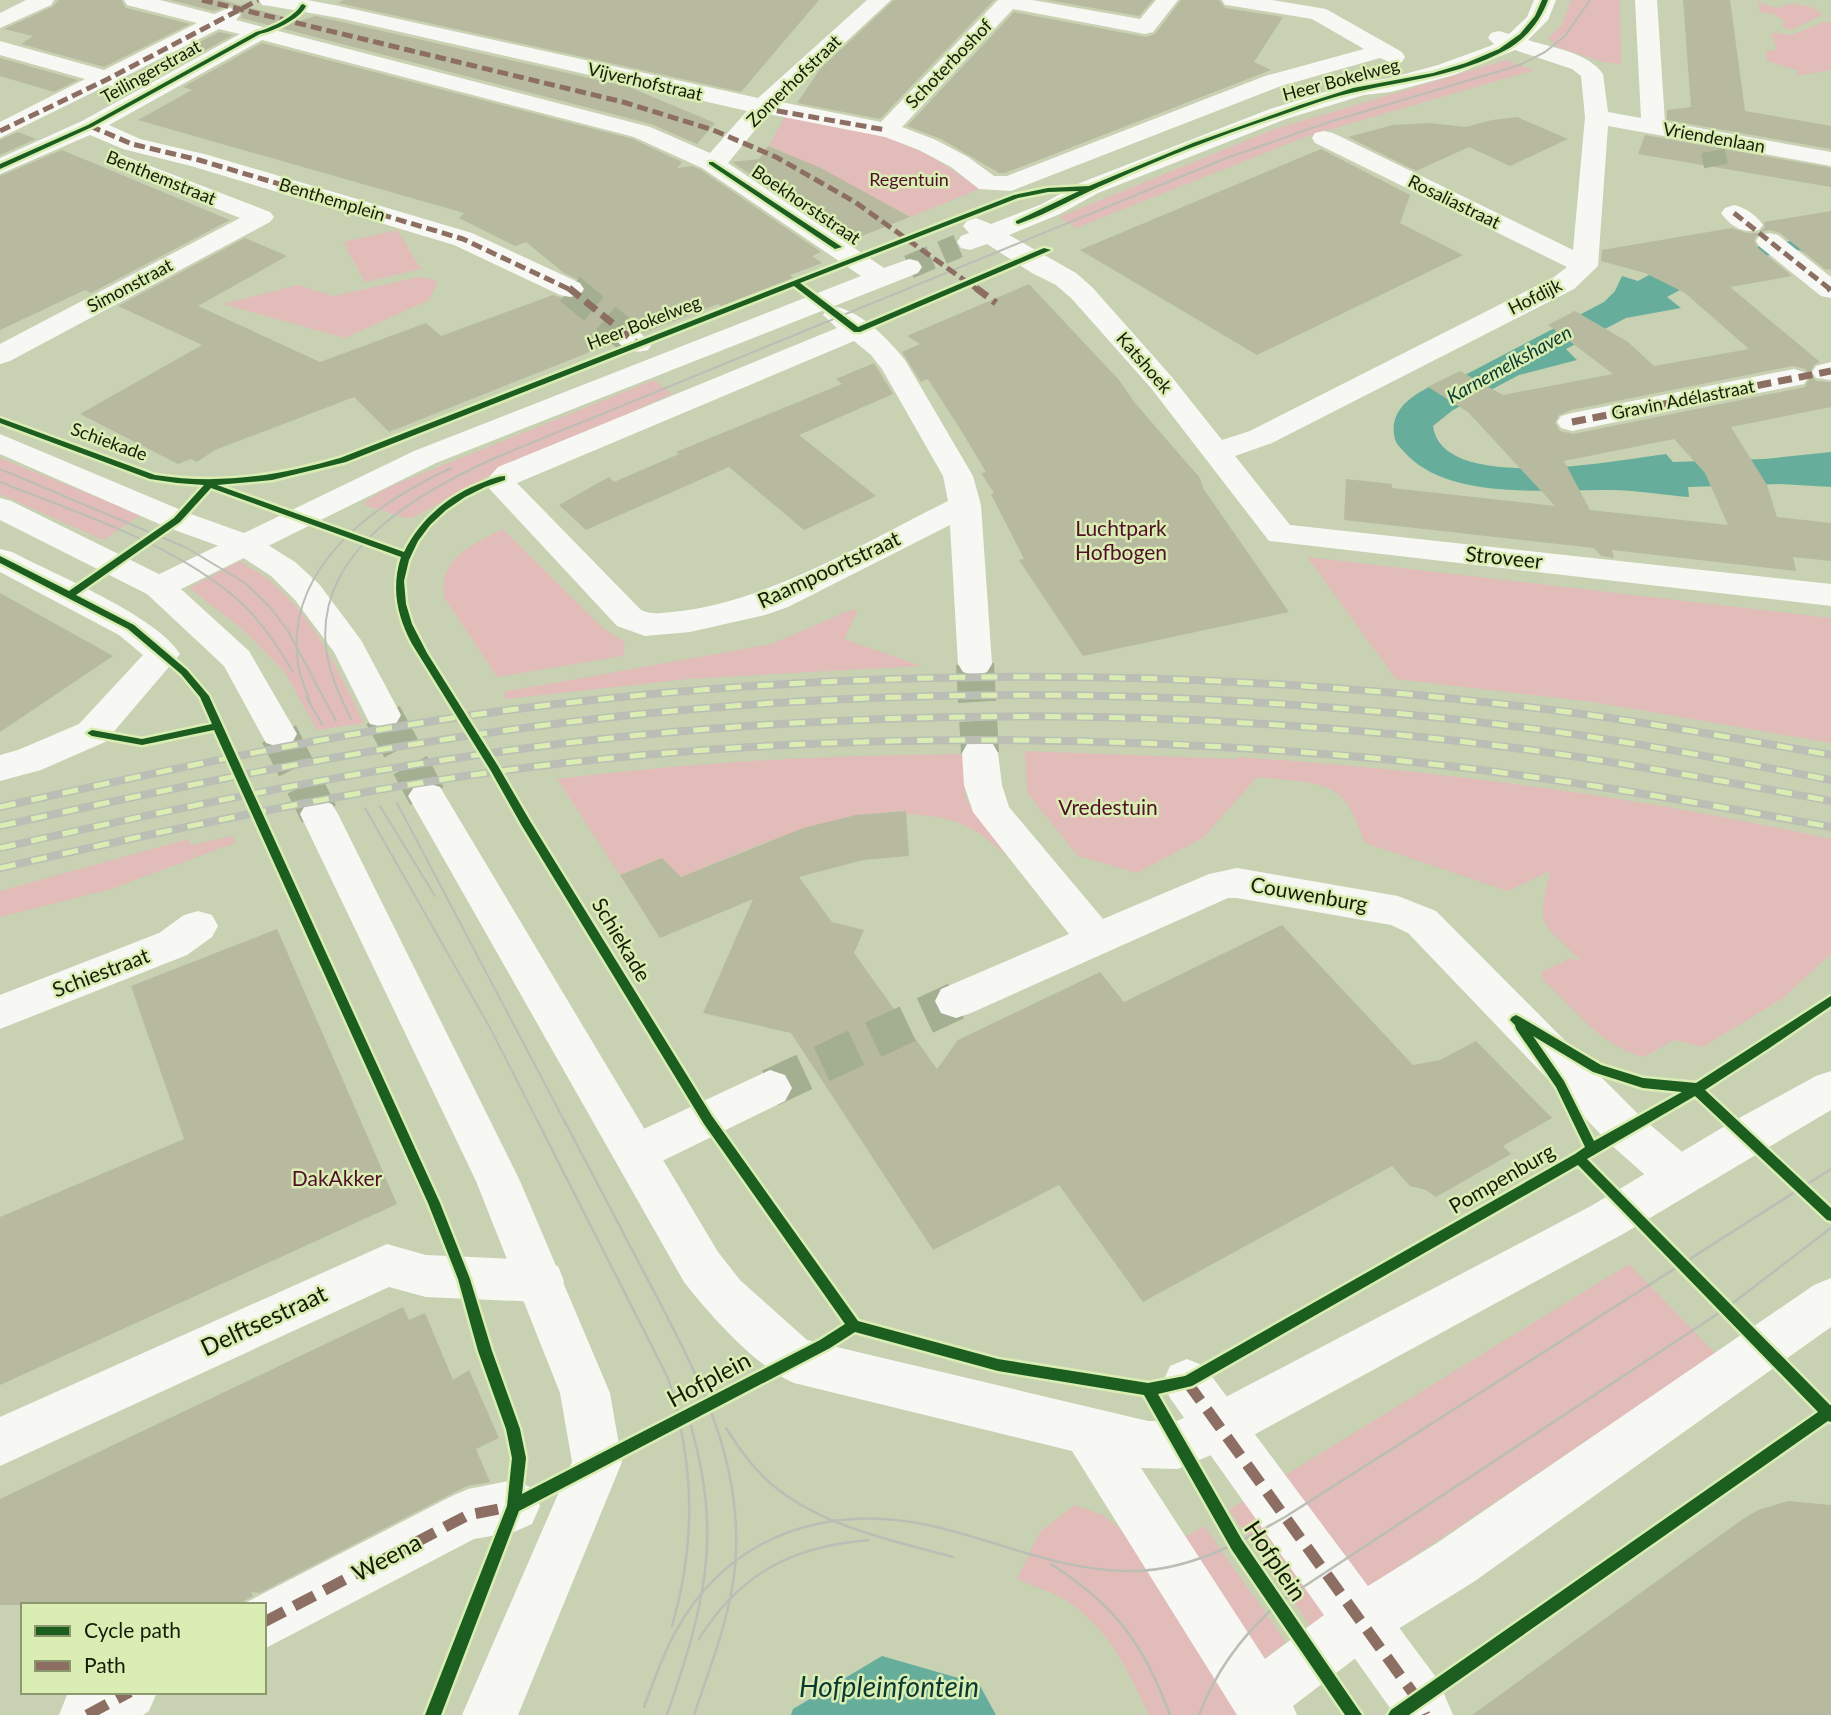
<svg xmlns="http://www.w3.org/2000/svg" width="1831" height="1715" font-family="Lato,sans-serif">
<style>
.green{fill:#e2bcb9}
.water{fill:#66ae9b}
.building{fill:#b7ba9e;fill-rule:evenodd}
.lines{fill:none;stroke-linecap:round;stroke-linejoin:round}
.minor-tunnel-far2{stroke:#a4ae91;stroke-width:24;stroke-dasharray:24 12;stroke-linecap:butt}
.minor-tunnel-far1{stroke:#a4ae91;stroke-width:31;stroke-dasharray:31 15;stroke-linecap:butt}
.minor-tunnel{stroke:#a4ae91;stroke-width:38;stroke-dasharray:38 19;stroke-linecap:butt}
.major-tunnel{stroke:#a4ae91;stroke-width:38;stroke-dasharray:38 19;stroke-linecap:butt}
.minor{fill:#f7f8f4;fill-rule:evenodd}
.major{fill:#f7f8f4;fill-rule:evenodd}
.tram-far1{stroke:#babeb5;stroke-width:2}
.tram{stroke:#babeb5;stroke-width:2.5}
.rail-casing{stroke:#babeb5;stroke-width:8}
.rail{stroke:#daedb3;stroke-width:5;stroke-dasharray:16;stroke-linecap:butt}
.quiet-far2{stroke:#8d6e63;stroke-width:5;stroke-dasharray:11 5;stroke-linecap:butt}
.quiet-far1{stroke:#8d6e63;stroke-width:7;stroke-dasharray:14 7;stroke-linecap:butt}
.quiet{stroke:#8d6e63;stroke-width:11;stroke-dasharray:23 11;stroke-linecap:butt}
.cycleway-casing{stroke:#daedb3;stroke-width:5}
.cycleway{fill:#1b5e20;fill-rule:evenodd}
.labels{text-anchor:middle;stroke-width:5;stroke-linejoin:round;paint-order:stroke}
.far-street-label{font-size:18px;fill:#161c07;stroke:#daedb3}
.far-park-label{font-size:18px;fill:#510f29;stroke:#daedb3}
.far-water-label{font-size:19px;font-style:italic;fill:#0a3932;stroke:#daedb3}
.park-label{font-size:21px;fill:#510f29;stroke:#daedb3}
.street-label{font-size:21px;fill:#161c07;stroke:#daedb3}
.near-street-label{font-size:24px;fill:#161c07;stroke:#daedb3}
.near-water-label{font-size:28px;font-style:italic;fill:#0a3932;stroke:#daedb3}
</style>
<rect width="100%" height="100%" fill="#c8d2b3"/>
<g class="green">
<polygon points="1571,0 1620,0 1621,64 1603,62 1557,47 1548,38 1562,24"/>
<polygon points="1758,2 1776,8 1791,4 1808,6 1817,10 1822,15 1791,30 1781,26 1785,21 1773,14 1760,12"/>
<polygon points="1824,22 1831,23 1831,70 1796,76 1799,71 1767,61 1766,50 1774,51 1776,48 1771,33 1792,35"/>
<polygon points="1506,60 1535,70 1308,136 1076,228 1059,217 1272,130"/>
<path d="M787 113C865 129 915 138 979 189L911 217 769 145Z"/>
<polygon points="397,230 421,269 365,282 343,242"/>
<polygon points="419,277 438,281 429,300 345,338 223,304 298,285 333,296"/>
<polygon points="654,380 672,394 492,474 414,517 405,518 364,505 366,501 389,487"/>
<polygon points="0,458 141,515 103,540 0,494"/>
<path d="M503 529 604 629 625 642 623 656 497 677 445 599C435 560 475 543 503 529Z"/>
<polygon points="1307,557 1831,618 1831,743 1593,702 1396,679"/>
<path d="M240 561C250 568 262 574 271 582 315 619 340 673 364 723L317 730 284 671 240 627 189 588Z"/>
<polygon points="853,609 858,611 844,639 921,666 688,679 506,699 504,692 771,644"/>
<path d="M1025 751 1236 759 1237 757C1437 770 1635 796 1831 839V954L1783 998 1703 1047 1674 1040 1644 1057C1603 1048 1573 1008 1543 980L1541 972 1571 958 1581 961C1540 920 1536 930 1550 871L1508 891 1365 843C1359 828 1353 810 1342 798 1324 778 1282 781 1257 777L1203 838 1137 873 1078 856 1027 793Z"/>
<path d="M963 754 965 794 968 802 1006 856C974 824 950 816 906 814L905 811C820 816 758 845 681 877L661 858 620 875 557 779C693 762 827 755 963 754Z"/>
<polygon points="233,836 235,843 111,889 0,917 0,891 188,839 191,845"/>
<polygon points="1629,1264 1716,1354 1365,1589 1282,1477"/>
<polygon points="1250,1497 1332,1611 1310,1625 1229,1510"/>
<path d="M1075 1505 1103 1515 1126 1533 1246 1715H1149C1129 1673 1111 1632 1071 1604 1056 1593 1034 1587 1017 1579L1040 1532Z"/>
<polygon points="1204,1526 1286,1642 1264,1659 1182,1539"/>
</g>
<g class="water">
<path d="M1802 239 1810 256 1800 250 1699 267 1706 276 1667 297 1681 308 1626 318 1566 349 1577 360 1519 375 1453 410 1433 426C1442 495 1618 460 1666 454L1673 462 1765 459 1831 452V487L1780 484 1688 487 1689 497C1663 495 1636 490 1609 490 1550 489 1454 501 1408 456 1403 450 1397 446 1395 439 1385 401 1431 387 1459 372L1465 375 1604 302 1615 291 1622 276 1638 281 1675 261Z"/>
<polygon points="882,1656 979,1684 996,1715 791,1715 793,1709"/>
</g>
<g class="building">
<polygon points="59,0 121,0 126,8 190,24 104,67 21,44 33,36 4,29 52,7"/>
<polygon points="170,0 222,0 300,21 315,16 338,21 629,87 715,123 697,144 651,124 241,18 242,14 238,7 228,6 214,11"/>
<polygon points="344,0 819,0 741,92 338,3"/>
<polygon points="894,0 994,0 880,119 797,103 820,69"/>
<polygon points="1047,0 1153,0 1139,16"/>
<polygon points="1181,0 1219,0 1225,8 1283,17 1254,62 1271,70 1005,173 999,173 941,139 907,126 1014,12 1146,37 1155,34"/>
<polygon points="1683,0 1730,0 1745,111 1831,126 1831,149 1667,120 1667,110 1691,107"/>
<polygon points="219,32 233,35 153,79 136,74"/>
<polygon points="262,43 633,139 682,162 677,168 692,166 701,170 821,252 812,256 822,263 790,275 793,278 721,306 718,304 644,333 629,326 617,328 611,337 615,342 389,432 354,397 215,450 197,462 191,459 178,464 80,414 202,345 118,306 245,238 287,256 198,306 320,362 426,323 441,336 553,295 571,300 581,298 586,290 581,281 564,273 526,242 515,246 459,218 464,213 138,120 192,90 183,87"/>
<polygon points="0,58 78,80 54,92 0,76"/>
<polygon points="1517,117 1568,139 1510,166 1469,147 1416,171 1348,137 1393,125 1429,123 1466,127 1492,120"/>
<polygon points="18,132 36,139 0,155 0,140"/>
<polygon points="1645,135 1831,168 1831,187 1638,154"/>
<polygon points="768,146 821,168 910,217 849,241 732,162 759,159"/>
<polygon points="1321,149 1410,195 1400,223 1463,255 1257,355 1080,250"/>
<polygon points="62,150 230,220 91,293 85,290 0,330 0,176"/>
<polygon points="1831,211 1831,269 1826,270 1780,233 1770,230 1760,232 1765,227 1764,222"/>
<path d="M1732 228 1747 233H1759L1754 240 1758 248 1792 276 1730 287 1820 362 1814 365 1810 373 1816 381 1831 382V407L1731 427 1767 485 1777 517 1831 523V561L1793 557 1796 571 1612 550 1614 558 1601 556 1594 548 1344 520 1346 479 1392 484V488L1555 506 1468 412 1428 387 1460 371 1503 395 1613 374 1548 325 1575 311 1628 342 1654 366 1749 349 1685 293 1645 273 1601 261 1602 250ZM1793 366 1805 369 1810 377 1805 387 1573 434 1560 431 1555 423 1559 415 1571 410ZM1674 439 1705 473 1728 525 1590 510 1564 461Z"/>
<polygon points="1029,284 1119,380 1135,403 1200,478 1203,488 1289,612 1083,656 1019,560 1024,559 991,494 994,493 981,473 986,472 962,432 928,379 921,382 902,352 920,344 907,336"/>
<polygon points="874,363 893,394 799,435 876,496 804,530 729,467 586,530 559,505 609,477 614,482 679,454 676,452 842,384 836,379"/>
<polygon points="0,593 113,656 0,732"/>
<polygon points="906,811 909,856 863,860 799,877 832,922 864,930 854,953 937,1069 958,1040 1100,972 1124,1002 1282,925 1413,1065 1440,1060 1476,1041 1552,1118 1503,1146 1511,1154 1436,1197 1426,1190 1410,1186 1392,1166 1143,1302 1059,1185 933,1250 791,1033 703,1013 753,899 660,938 620,875 662,858 681,877 803,828 856,815"/>
<polygon points="277,929 397,1204 0,1385 0,1217 184,1139 131,986"/>
<polygon points="403,1307 409,1320 425,1313 453,1380 469,1370 499,1438 476,1449 490,1482 467,1486 449,1495 260,1593 251,1592 253,1596 244,1601 243,1605 0,1605 0,1499"/>
<polygon points="1788,1501 1831,1505 1831,1715 1472,1715 1740,1521 1758,1510"/>
</g>
<g class="lines">
<g class="minor-tunnel-far2">
<polyline points="1713,151 1716,166"/>
<polyline points="909,267 958,246"/>
</g>
<polyline class="minor-tunnel-far1" points="570,289 628,337"/>
<g class="minor-tunnel">
<polyline points="975,664 980,753"/>
<polyline points="770,1088 956,1001"/>
</g>
<g class="major-tunnel">
<polyline points="383,715 427,796"/>
<polyline points="279,734 319,814"/>
</g>
<g class="minor">
<polygon points="26,0 54,0 51,5 0,28 0,13"/>
<polygon points="124,0 160,0 214,14 229,8 237,10 240,15 236,20 650,127 710,153 747,111 339,18 270,6 262,5 259,0 307,0 339,6 758,98 867,0 891,0 781,102 881,122 998,0 1032,0 1140,19 1156,0 1178,0 1153,32 1145,34 1013,9 902,127 936,140 968,157 994,176 1007,176 1265,76 1364,49 1312,19 1233,6 1225,5 1222,0 1272,0 1326,9 1402,52 1405,57 1402,62 1394,64 1380,58 1281,86 1011,191 979,189 951,167 919,150 885,137 768,114 728,163 884,268 909,259 918,261 922,267 918,273 436,463 171,594 159,598 147,594 142,587 147,580 414,451 861,276 702,168 634,137 262,40 109,125 140,139 208,155 472,233 580,283 584,289 580,295 570,297 560,295 454,245 191,166 123,149 90,135 0,174 0,158 82,121 240,34 219,29 126,76 131,81 127,86 119,88 108,85 0,138 0,122 85,79 0,55 0,41 104,70 197,23 127,5"/>
<path d="M1534 0H1556L1548 20 1528 40C1552 48 1588 52 1603 74L1608 112 1641 118 1635 0H1657L1665 122 1831 152V166L1608 126 1598 266 1574 289 1272 443 1235 456 1290 525 1831 584V606L1269 541 1151 388 1072 299 1056 285 1032 273 987 244 970 250 961 248 957 242 961 236 969 233 963 226 967 221 976 218 991 224 1042 204 1080 183 1270 109 1354 83 1390 78 1438 65 1490 46 1494 44 1488 38 1491 33 1499 31 1509 34 1527 17ZM1515 50 1572 69 1581 76 1585 117 1573 250 1333 133 1324 131 1315 133 1312 138 1315 143 1567 267 1554 277 1250 431 1222 440 1171 376 1092 287 1076 273 1009 235 1060 214 1098 193 1286 119 1364 95 1391 92 1454 75Z"/>
<polygon points="119,154 270,212 274,217 270,222 10,361 0,364 0,344 240,218 110,166 107,161 110,156"/>
<path d="M1734 205C1746 208 1756 215 1763 225L1759 230C1743 234 1730 226 1721 213L1725 208Z"/>
<polygon points="1769,233 1778,235 1831,277 1831,298 1821,296 1760,247 1756,241 1760,235"/>
<path d="M837 307C863 313 889 340 905 360L973 476 981 505 992 664 987 672 975 676 963 672 958 664 950 525 788 607 765 615 690 632 645 636 617 626 484 483 498 467 837 328 823 315 827 309ZM854 341 871 355 882 369 943 476 948 501C863 543 767 603 672 612 661 613 651 615 641 610L517 483Z"/>
<path d="M628 329 638 331 652 344 648 350C634 354 623 350 614 337L618 331Z"/>
<polygon points="1831,362 1831,380 1816,378 1812,372 1816,366"/>
<polygon points="1794,369 1804,372 1808,378 1804,384 1572,431 1561,428 1557,422 1561,416 1572,413"/>
<path d="M0 549 12 552C54 574 157 616 180 654L105 742 41 770 0 781V755L18 750 79 724 143 655 119 635 0 572Z"/>
<polygon points="980,740 993,744 998,753 1002,785 1009,807 1103,919 1209,874 1237,868 1398,896 1436,911 1641,1117 1694,1162 1700,1176 1694,1190 1678,1195 1662,1190 1609,1143 1408,933 1391,925 1237,898 1228,898 971,1013 956,1018 941,1013 935,1001 941,989 1069,934 973,812 964,785 962,753 967,744"/>
<polygon points="198,911 212,915 218,926 212,937 187,955 0,1029 0,995 159,933 184,915"/>
<polygon points="770,1070 785,1075 792,1088 785,1101 652,1166 636,1172 620,1166 614,1153 620,1140"/>
<polygon points="387,1244 426,1255 541,1260 558,1266 564,1281 558,1296 541,1302 426,1297 389,1287 0,1466 0,1417"/>
<polygon points="1187,1359 1204,1366 1438,1680 1453,1715 1395,1715 1170,1398 1163,1382 1170,1366"/>
<polygon points="514,1480 532,1488 540,1506 532,1524 514,1532 474,1539 264,1649 264,1605 245,1603 450,1497 468,1489"/>
<polygon points="73,1692 157,1692 149,1711 143,1715 59,1715 67,1695"/>
</g>
<g class="major">
<polygon points="0,434 188,513 255,537 295,562 319,584 361,640 401,715 396,724 383,727 370,724 334,652 295,600 271,576 233,551 166,527 0,454"/>
<polygon points="0,498 11,501 171,580 249,651 297,734 292,743 279,747 266,743 224,666 147,594 0,520"/>
<path d="M427 783 440 787 718 1252 740 1280 807 1340 1148 1421H1177L1201 1410 1591 1206 1730 1123 1816 1076 1831 1071V1110L1623 1234 1237 1444 1178 1469 1141 1468 1265 1659 1336 1606 1437 1543 1814 1285 1831 1278V1327L1475 1581 1374 1644 1293 1706 1297 1715H1237L1072 1451 794 1383C757 1368 709 1314 684 1282L408 796 414 787Z"/>
<polygon points="319,800 332,804 338,814 520,1181 610,1393 622,1462 518,1715 462,1715 572,1462 560,1393 476,1181 300,814 306,804"/>
</g>
<g class="tram-far1">
<polyline points="0,469 187,548 245,583 270,607 288,631 336,721"/>
<path d="M0 482C78 513 175 544 238 600 261 620 278 646 293 672"/>
<polyline points="306,697 322,724"/>
<path d="M311 705C307 692 300 678 298 664 284 567 374 504 451 468"/>
<path d="M351 719C340 697 329 673 326 648 315 548 424 489 502 455L1224 159 1329 122 1520 65 1545 52 1565 36 1590 0"/>
<polyline points="397,803 566,1124"/>
<polyline points="380,806 435,896"/>
<polyline points="365,808 489,1026 539,1124"/>
</g>
<g class="tram">
<path d="M538 1122 668 1378C694 1462 697 1541 672 1626"/>
<path d="M565 1122C593 1175 621 1229 649 1282 696 1372 745 1461 735 1567 730 1618 710 1667 694 1715"/>
<path d="M726 1428C739 1448 752 1467 770 1483 820 1526 890 1540 953 1557"/>
<path d="M1051 1564C1115 1605 1144 1644 1170 1715"/>
<path d="M699 1639C740 1573 793 1546 869 1540"/>
<path d="M644 1707C654 1681 663 1653 677 1629 732 1532 832 1502 937 1527 1003 1543 1067 1573 1137 1571 1191 1569 1239 1543 1285 1517L1831 1169"/>
<path d="M667 1715C704 1606 723 1540 691 1426"/>
<path d="M1199 1715C1216 1670 1243 1634 1279 1603L1725 1309 1831 1228"/>
</g>
<g class="rail-casing">
<g id="rail">
<path d="M0 807C193 764 387 722 584 701 895 667 1209 669 1519 706 1624 718 1727 737 1831 755"/>
<path d="M0 826C242 772 485 724 732 706 994 686 1259 694 1520 727 1624 740 1728 760 1831 780"/>
<path d="M0 848C211 800 424 756 640 735 938 706 1241 711 1538 751 1636 765 1734 783 1831 801"/>
<path d="M0 868C202 822 405 778 612 758 865 733 1119 735 1372 758 1526 772 1679 799 1831 827"/>
</g>
</g>
<use href="#rail" class="rail"/>
<g class="quiet-far2">
<polyline points="202,0 623,102 713,130 776,157 855,202 978,290"/>
<polyline points="761,108 886,130"/>
<polyline points="90,126 132,144 199,160 463,239 571,290"/>
<polyline points="0,131 108,79 258,0"/>
<polyline points="1734,213 1831,290"/>
</g>
<g class="quiet-far1">
<polyline points="569,288 638,344"/>
<polyline points="976,288 996,303"/>
<polyline points="1829,288 1831,290"/>
<polyline points="1572,422 1831,371"/>
</g>
<g class="quiet">
<polyline points="1187,1382 1418,1700 1425,1715"/>
<polyline points="264,1622 468,1515 514,1506"/>
<polyline points="87,1715 130,1692"/>
</g>
<g class="cycleway-casing">
<g id="cycleway">
<path d="M1542 0H1548C1540 22 1525 40 1504 51 1459 75 1409 80 1360 91 1333 96 1305 107 1279 116 1222 135 1165 157 1110 182 1079 195 1050 213 1018 224L1016 223V221L1079 191 1048 192 1018 198 800 283 858 327 1044 248 1051 250 860 332H854L794 286 346 462 272 480 217 485 404 552C420 519 450 494 484 482 491 479 498 476 505 476V480L485 487 465 497 446 510 430 525 418 541 409 560 404 581 406 604 412 624 427 653 498 766 530 821 712 1116 858 1321 998 1359 1148 1383 1185 1376 1575 1154 1585 1147 1556 1087 1516 1029 1515 1025 1510 1020 1512 1017 1516 1015 1520 1017 1601 1065 1643 1078 1696 1083 1831 996V1006L1768 1049 1705 1090 1831 1208V1221L1827 1220 1695 1096 1587 1159 1830 1405H1831V1422L1828 1421 1409 1715H1388L1391 1710 1818 1412 1578 1165 1192 1386 1158 1394 1242 1540 1362 1715H1345L1232 1550 1144 1395 998 1371 855 1332 830 1348 519 1511 441 1715H425L507 1506 512 1458 506 1429 478 1351 458 1279 428 1203 214 730 142 745 92 736 87 733 92 730 142 739 212 724 200 697 181 674 128 629 0 563V556L69 591 174 518 204 485 177 483 150 479 0 423V418L155 475C219 485 278 476 340 458L1014 195 1048 188 1089 186 1193 143 1300 105 1353 88 1433 73 1466 63 1499 49 1520 34 1535 16ZM211 488 401 557C391 588 397 616 412 644L491 771 522 826 704 1124 845 1324 820 1340 522 1494 526 1458 520 1429 492 1351 470 1279 440 1203 209 696 187 670 134 625 76 595 180 522ZM1533 1036 1593 1072 1643 1088 1682 1092 1594 1141 1564 1081Z"/>
<path d="M303 4 306 6C300 19 274 31 260 34L92 127 0 169V164L88 125 256 32C269 29 295 17 301 5Z"/>
<polygon points="709,162 713,162 842,247 835,249 709,164"/>
</g>
</g>
<use href="#cycleway" class="cycleway"/>
</g>
<g class="labels">
<g class="far-street-label">
<text transform="translate(949 64) rotate(-46)" y="6">Schoterboshof</text>
<text transform="translate(151 72) rotate(-29)" y="6">Teilingerstraat</text>
<text transform="translate(1341 80) rotate(-15)" y="6">Heer Bokelweg</text>
<text transform="translate(794 81) rotate(-44)" y="6">Zomerhofstraat</text>
<text transform="translate(645 82) rotate(13)" y="6">Vijverhofstraat</text>
<text transform="translate(1714 138) rotate(10)" y="6">Vriendenlaan</text>
<text transform="translate(161 178) rotate(22)" y="6">Benthemstraat</text>
<text transform="translate(332 200) rotate(17)" y="6">Benthemplein</text>
<text transform="translate(1454 202) rotate(26)" y="6">Rosaliastraat</text>
<text transform="translate(806 205) rotate(34)" y="6">Boekhorststraat</text>
<text transform="translate(130 286) rotate(-28)" y="6">Simonstraat</text>
<text transform="translate(1535 297) rotate(-27)" y="6">Hofdijk</text>
<text transform="translate(644 323) rotate(-21)" y="6">Heer Bokelweg</text>
<text transform="translate(1144 363) rotate(49)" y="6">Katshoek</text>
<text transform="translate(1683 400) rotate(-11)" y="6">Gravin Adélastraat</text>
<text transform="translate(109 442) rotate(20)" y="6">Schiekade</text>
</g>
<g class="far-park-label">
<text x="909" y="186">Regentuin</text>
</g>
<g class="far-water-label">
<text transform="translate(1509 364) rotate(-29)" y="7">Karnemelkshaven</text>
</g>
<g class="park-label">
<text x="1121" y="536">Luchtpark<tspan x="1121" dy="24">Hofbogen</tspan></text>
<text x="1108" y="815">Vredestuin</text>
<text x="337" y="1186">DakAkker</text>
</g>
<g class="street-label">
<text transform="translate(1504 558) rotate(6)" y="7">Stroveer</text>
<text transform="translate(829 570) rotate(-25)" y="7">Raampoortstraat</text>
<text transform="translate(1309 895) rotate(10)" y="7">Couwenburg</text>
<text transform="translate(621 940) rotate(59)" y="7">Schiekade</text>
<text transform="translate(101 973) rotate(-21)" y="7">Schiestraat</text>
<text transform="translate(1502 1179) rotate(-30)" y="7">Pompenburg</text>
</g>
<g class="near-street-label">
<text transform="translate(264 1321) rotate(-25)" y="8">Delftsestraat</text>
<text transform="translate(709 1380) rotate(-28)" y="8">Hofplein</text>
<text transform="translate(387 1558) rotate(-28)" y="8">Weena</text>
<text transform="translate(1275 1561) rotate(56)" y="8">Hofplein</text>
</g>
<g class="near-water-label">
<text x="889" y="1697">Hofpleinfontein</text>
</g>
</g>
<rect x="21" y="1603" width="245" height="91" fill="#daedb3" stroke="#8c996e" stroke-width="2"/>
<rect x="35" y="1626" width="35" height="10" fill="#1b5e20" stroke="#8c996e" stroke-width="2"/>
<text x="84" y="1638" font-size="21" fill="#161c07">Cycle path</text>
<rect x="35" y="1661" width="35" height="10" fill="#8d6e63" stroke="#8c996e" stroke-width="2"/>
<text x="84" y="1673" font-size="21" fill="#161c07">Path</text>
</svg>
